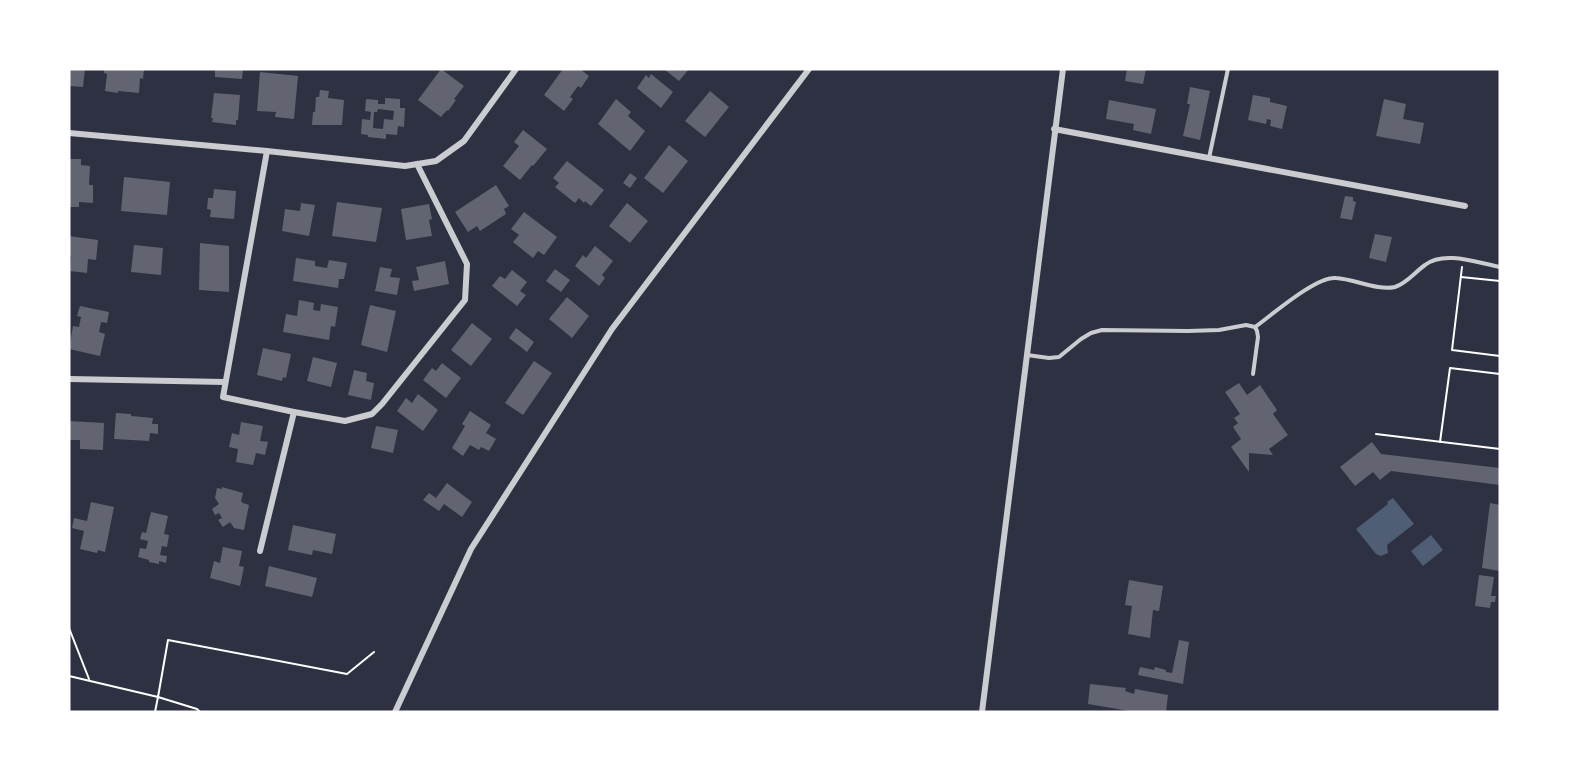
<svg xmlns="http://www.w3.org/2000/svg" width="1569" height="781" font-family="Inter,sans-serif">
<style>
.water{fill:#4f5d75}
.building{fill:#626471;fill-rule:evenodd}
.lines{fill:none;stroke-linecap:round;stroke-linejoin:round}
.path{stroke:#fff;stroke-width:2}
.service{stroke:#caccd0;stroke-width:4}
.minor{stroke:#caccd0;stroke-width:6}
</style>
<rect width="100%" height="100%" fill="#2d3142"/>
<g class="water">
<polygon points="1393,498 1414,524 1387,545 1388,553 1381,556 1376,554 1356,529 1388,504 1387,502"/>
<polygon points="1431,535 1443,550 1423,566 1411,551"/>
</g>
<g class="building">
<polygon points="69,69 85,69 83,87 69,86"/>
<polygon points="104,69 144,69 143,79 140,78 139,93 118,91 118,93 105,91 107,74 104,73"/>
<polygon points="215,69 243,69 242,79 215,77"/>
<polygon points="441,69 464,86 454,99 456,100 448,111 447,110 441,117 418,100"/>
<polygon points="563,69 580,69 589,76 581,88 578,86 570,97 573,99 564,111 544,95"/>
<polygon points="664,69 689,69 679,81"/>
<polygon points="1127,69 1146,69 1143,84 1125,81"/>
<polygon points="260,72 298,76 294,119 275,117 276,112 257,111"/>
<polygon points="651,74 673,92 661,108 637,88 646,75 649,78"/>
<polygon points="1190,87 1210,91 1200,140 1183,136 1190,104 1187,104"/>
<polygon points="320,90 329,91 328,98 344,100 342,125 312,125 313,112 315,112 316,97 319,97"/>
<polygon points="710,91 729,107 705,137 685,121"/>
<polygon points="214,93 240,95 238,120 236,120 236,125 212,122 213,118 211,118"/>
<polygon points="1253,95 1270,98 1270,102 1287,106 1282,129 1270,126 1271,120 1267,119 1266,124 1248,120"/>
<path d="M385 98 400 99V108H405L404 127 398 126 397 135 386 134V139L368 137V135L361 134 362 119 370 120 371 112 365 111 366 99 378 100V104H385ZM378 109 394 111 393 120 384 119 383 129 373 128 374 112H377Z"/>
<polygon points="616,99 631,112 628,116 645,131 630,151 598,124"/>
<polygon points="1384,99 1406,104 1403,119 1424,123 1420,144 1376,136"/>
<polygon points="1109,100 1156,109 1151,134 1133,130 1134,124 1106,119"/>
<polygon points="523,130 547,149 533,166 532,165 520,180 503,166 519,146 514,142"/>
<polygon points="669,145 688,161 663,193 644,178"/>
<polygon points="69,159 81,159 81,165 90,166 89,185 93,185 93,203 79,202 79,207 69,207"/>
<polygon points="567,161 604,190 591,206 585,201 584,203 579,198 575,203 555,187 559,183 553,178"/>
<polygon points="630,173 637,178 630,188 623,183"/>
<polygon points="124,177 170,182 167,215 121,211"/>
<polygon points="496,185 509,206 504,209 506,214 480,231 477,226 468,232 455,212"/>
<polygon points="214,189 236,191 234,219 210,217 211,210 207,209 208,198 213,198"/>
<polygon points="1345,196 1353,197 1353,201 1356,202 1352,220 1340,218"/>
<polygon points="337,202 382,208 376,242 332,236"/>
<polygon points="301,203 315,205 309,236 282,231 285,209 300,211"/>
<polygon points="627,203 648,221 630,243 609,226"/>
<polygon points="429,204 432,219 429,220 432,236 406,240 401,209"/>
<polygon points="524,212 557,237 544,255 538,251 533,258 513,242 519,235 511,229"/>
<polygon points="1375,234 1392,237 1386,262 1369,258"/>
<polygon points="69,236 98,240 96,260 88,259 87,273 70,271 71,256 69,256"/>
<polygon points="200,243 229,246 229,292 199,290"/>
<polygon points="134,245 163,248 161,275 131,272"/>
<polygon points="595,246 613,261 602,275 605,278 599,286 575,266 583,255 586,258"/>
<polygon points="296,258 315,261 315,266 327,268 329,260 347,263 344,279 339,279 338,288 293,281"/>
<polygon points="445,261 449,284 414,291 412,281 419,280 416,267"/>
<polygon points="380,267 392,269 390,277 400,278 397,295 375,291"/>
<polygon points="555,269 570,280 561,292 546,281"/>
<polygon points="512,270 527,282 520,291 526,295 517,306 492,286 500,276 505,279"/>
<polygon points="567,297 589,316 572,338 549,319"/>
<polygon points="299,300 314,303 313,310 320,311 321,304 338,307 335,327 331,326 329,340 283,332 286,314 297,316"/>
<polygon points="370,305 396,311 387,352 361,345"/>
<polygon points="80,306 109,312 107,323 101,322 99,332 105,334 100,356 69,349 73,326 79,327 81,317 77,316"/>
<polygon points="472,323 492,339 471,366 451,350"/>
<polygon points="516,328 534,342 527,352 509,338"/>
<polygon points="263,348 291,354 286,378 283,377 282,381 257,375"/>
<polygon points="313,357 337,363 331,387 307,381"/>
<polygon points="534,361 552,373 523,415 505,403"/>
<polygon points="442,363 461,378 446,398 423,380 432,368 436,371"/>
<polygon points="354,370 367,373 366,381 374,383 371,400 348,395"/>
<polygon points="1239,383 1247,395 1260,385 1277,410 1273,414 1288,435 1269,449 1273,455 1249,453 1249,472 1231,447 1241,439 1233,427 1238,423 1234,418 1240,414 1225,392"/>
<polygon points="418,394 438,410 423,431 397,411 406,398 412,403"/>
<polygon points="470,411 491,425 486,433 496,439 489,451 481,447 479,450 470,445 463,456 452,448 465,426 462,424"/>
<polygon points="116,413 131,414 131,416 153,418 152,424 158,424 158,434 150,433 149,441 114,439"/>
<polygon points="69,421 104,423 103,450 80,449 80,440 69,440"/>
<polygon points="241,422 263,426 260,441 268,442 265,455 256,453 253,465 236,462 238,449 229,447 232,433 239,435"/>
<polygon points="376,426 398,430 393,453 371,448"/>
<polygon points="1372,442 1381,454 1500,468 1500,485 1391,471 1380,480 1373,472 1355,486 1340,467"/>
<polygon points="447,483 472,502 462,517 444,504 439,511 423,500 429,493 436,498"/>
<polygon points="222,487 243,493 241,501 243,503 249,505 244,530 234,528 230,522 223,527 218,520 222,518 219,513 215,515 212,509 219,504 215,498 217,488 222,489"/>
<polygon points="91,502 114,507 105,552 98,550 97,553 80,549 84,531 72,528 74,518 87,521"/>
<polygon points="1490,503 1500,505 1500,571 1482,568"/>
<polygon points="151,512 168,516 164,534 169,535 167,547 162,546 160,555 167,556 166,563 159,561 159,564 149,562 149,560 138,557 140,548 146,549 148,541 140,539 142,532 146,533"/>
<polygon points="293,525 336,534 332,554 313,550 312,555 288,550"/>
<polygon points="223,547 242,551 239,566 244,567 240,586 210,578 214,561 220,563"/>
<polygon points="269,566 317,578 312,597 265,586"/>
<polygon points="1479,575 1494,577 1491,596 1496,596 1495,602 1491,602 1490,608 1475,606"/>
<polygon points="1129,580 1163,586 1159,611 1153,610 1150,638 1128,634 1132,606 1125,605"/>
<polygon points="1179,640 1189,642 1183,684 1138,675 1140,667 1154,670 1155,667 1166,670 1166,672 1172,673"/>
<polygon points="1090,684 1126,688 1125,691 1134,694 1135,689 1168,695 1166,712 1135,712 1088,704"/>
</g>
<g class="lines">
<g class="path">
<polyline points="1462,267 1452,350 1500,356"/>
<polyline points="1461,277 1500,281"/>
<polyline points="1376,434 1500,449"/>
<polyline points="1440,442 1450,368 1500,374"/>
<polyline points="69,628 89,679"/>
<polyline points="69,676 158,697 168,640 347,674 374,652"/>
<polyline points="155,712 158,697 197,709 200,712"/>
</g>
<g class="service">
<polyline points="1209,158 1228,69"/>
<path d="M1255 327C1272 315 1316 276 1336 278 1354 279 1378 291 1395 287 1407 283 1415 272 1425 265 1444 250 1478 263 1500 267"/>
<polyline points="1027,355 1049,358 1059,357 1081,339 1091,333 1102,330 1188,331 1219,330 1246,325 1255,327 1257,331 1258,337 1253,374"/>
</g>
<g class="minor">
<polyline points="1054,129 1465,206"/>
<polyline points="69,133 267,151 405,166 436,161 464,141 516,69"/>
<polyline points="267,151 223,397 294,412 345,421 372,414 382,404 465,300 467,264 417,164"/>
<polyline points="69,379 225,382"/>
<polyline points="260,551 294,412"/>
<polyline points="395,712 471,549 612,329 809,69"/>
<polyline points="982,712 1063,69"/>
</g>
</g>
<rect width="1569" height="781" fill="none" stroke="#ffffff" stroke-width="141"/>
</svg>
